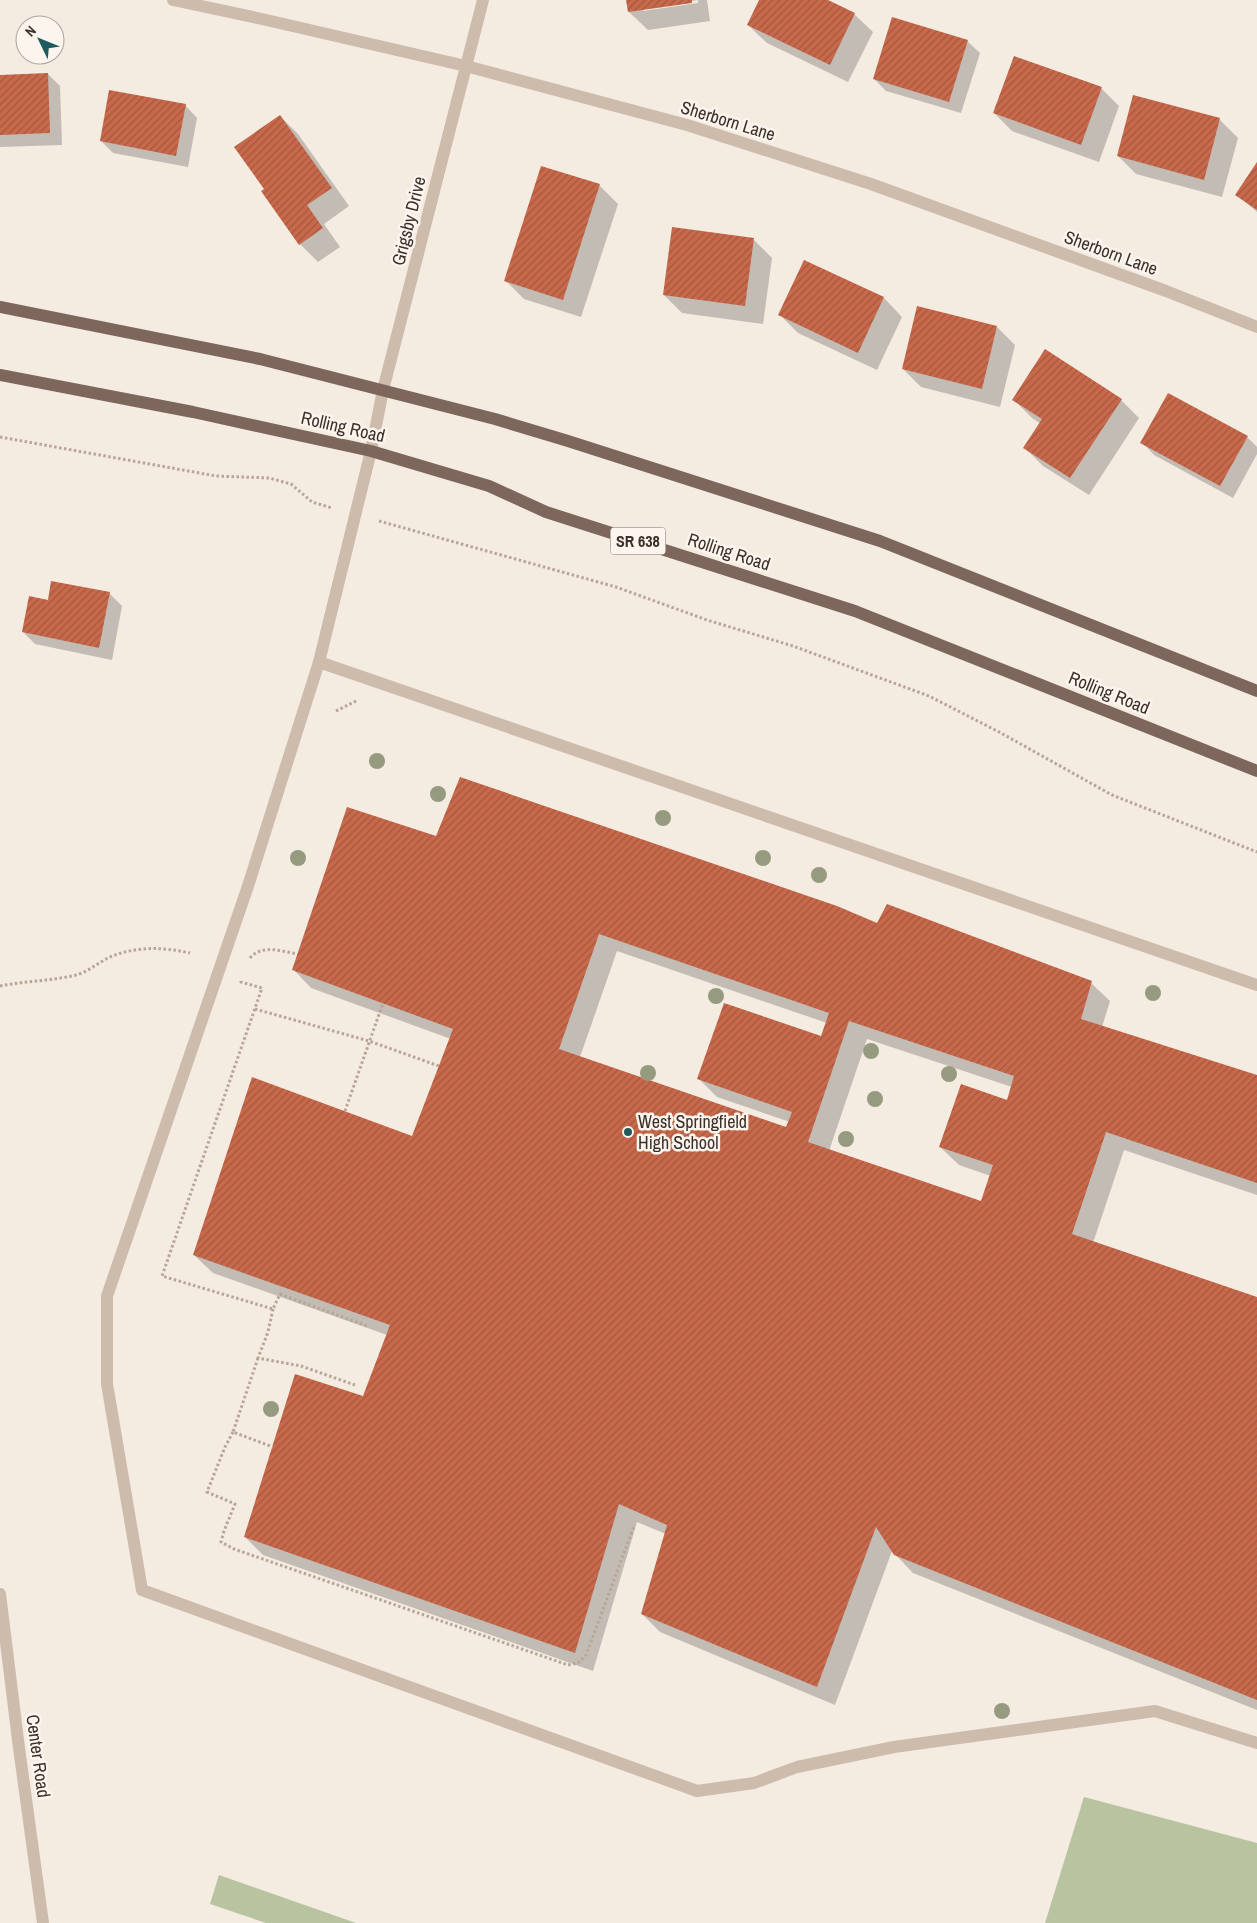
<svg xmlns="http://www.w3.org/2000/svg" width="1257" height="1923" font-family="'Archivo Narrow',sans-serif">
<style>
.pitch{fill:#b8c4a0}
.shadow{fill:#0003;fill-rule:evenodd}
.building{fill:url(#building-hatch);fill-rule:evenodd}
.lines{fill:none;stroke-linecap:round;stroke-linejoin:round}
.path{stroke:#b9a596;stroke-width:3;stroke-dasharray:2.5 2.5;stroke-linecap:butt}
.service{stroke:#cdbbac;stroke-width:12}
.minor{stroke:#cdbbac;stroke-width:12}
.primary{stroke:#7d675c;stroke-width:12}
.tree{fill:#969b7f}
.poi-dot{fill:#1f5a5e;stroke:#fbf5ee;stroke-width:2}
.labels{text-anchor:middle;stroke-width:5;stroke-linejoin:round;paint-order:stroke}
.shield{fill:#fbf5ee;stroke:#756b66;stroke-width:1}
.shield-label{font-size:16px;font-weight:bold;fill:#3b302b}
.street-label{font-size:18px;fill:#3b302b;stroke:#fbf5ee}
.poi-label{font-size:18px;fill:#3b302b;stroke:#fbf5ee;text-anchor:start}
</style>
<defs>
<pattern id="building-hatch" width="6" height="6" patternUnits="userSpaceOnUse" patternTransform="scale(1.25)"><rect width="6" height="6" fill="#c8694b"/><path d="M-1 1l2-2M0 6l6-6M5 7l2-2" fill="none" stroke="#a4573f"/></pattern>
</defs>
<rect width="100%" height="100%" fill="#f4ebe1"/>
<g class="pitch">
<polygon points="1084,1797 1257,1843 1257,1923 1045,1923"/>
<polygon points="219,1875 356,1923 266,1923 210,1904"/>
</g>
<g class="shadow">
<path d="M628 0H707L710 21 648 30 629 12ZM698 0V3L643 11V9Z"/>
<polygon points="760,0 825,0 854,14 873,32 848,82 767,43 748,25"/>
<polygon points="967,41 980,53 961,113 886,91 874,79"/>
<polygon points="48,74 60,86 62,145 0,147 0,76"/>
<polygon points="1101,88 1119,106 1099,162 1012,131 994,113"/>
<polygon points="185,105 197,118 188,167 113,153 101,141"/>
<polygon points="280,116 298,134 349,206 324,224 340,247 318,262 300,244 265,189"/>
<polygon points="1220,120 1238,138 1222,197 1136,174 1118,156"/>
<polygon points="1257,165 1257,212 1237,195"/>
<polygon points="599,185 618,204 581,317 524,299 505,280"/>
<polygon points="754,240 772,258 763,324 682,313 664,295"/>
<polygon points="805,262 884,298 902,317 877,370 798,333 780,315"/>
<polygon points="918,308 997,327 1015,345 1000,407 921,387 903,369"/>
<polygon points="1014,400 1121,400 1139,418 1089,495 1043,466 1025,448 1041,424 1032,418"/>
<polygon points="1247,437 1257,447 1257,454 1233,498 1154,455 1142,442"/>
<polygon points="110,594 122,606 112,660 35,644 23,632 49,601"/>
<path d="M436 837 877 924 1091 983 1110 1001 1102 1027 1257 1077V1195L1124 1150 1093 1243 1257 1298V1710L913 1573 892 1551 835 1705 660 1632 642 1614 666 1534 637 1522 593 1671 263 1555 245 1537 363 1397 387 1335 213 1273 194 1255 413 1138 451 1039 311 988 293 969ZM617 951 827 1023 822 1038 699 1079 717 1097 790 1122 787 1129 580 1057ZM867 1039 1012 1087 1007 1101 940 1147 959 1165 991 1176 982 1202 829 1151Z"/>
</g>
<g class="building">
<polygon points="626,0 692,0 692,3 628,12"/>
<polygon points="759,0 828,0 855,13 830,65 747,25"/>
<polygon points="892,17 968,40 949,102 873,79"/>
<polygon points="1014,56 1102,87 1081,145 993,113"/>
<polygon points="48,73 50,133 0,135 0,75"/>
<polygon points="109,90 186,104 176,156 100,141"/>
<polygon points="1133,95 1220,118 1204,180 1117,156"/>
<polygon points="280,115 332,188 307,205 323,228 299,245 261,191 264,189 234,147"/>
<polygon points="1257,162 1257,210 1235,195"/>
<polygon points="541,166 600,184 563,300 504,281"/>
<polygon points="672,227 754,238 745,306 663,295"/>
<polygon points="804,260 884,297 858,353 778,315"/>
<polygon points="917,306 997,326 982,389 902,369"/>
<polygon points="1045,349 1122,399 1070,478 1023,448 1042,419 1012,400"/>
<polygon points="1168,393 1248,436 1220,486 1140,443"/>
<polygon points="51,581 110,592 99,648 22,632 29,596 48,600"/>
<path d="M460 777 837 906 877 923 887 904 1092 981 1081 1019 1257 1075V1183L1106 1132 1072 1234 1257 1297V1700L894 1555 876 1527 817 1687 641 1614 667 1525 619 1504 575 1653 244 1537 295 1374 363 1396 390 1325 193 1255 252 1077 412 1136 453 1029 292 970 347 807 436 836ZM599 934 829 1013 821 1036 724 1003 697 1079 792 1112 786 1127 559 1049ZM849 1021 1014 1076 1007 1100 961 1084 939 1147 993 1165 981 1201 808 1142Z"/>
</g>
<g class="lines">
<g class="path">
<polyline points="0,437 216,476 269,478 291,484 312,502 332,508"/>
<polyline points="379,521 616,587 707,620 793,646 929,696 1001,733 1112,795 1257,852"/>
<polyline points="336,711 356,701"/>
<path d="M250 958C262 944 281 951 297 954"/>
<polyline points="241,981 241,982 262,988 162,1276 273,1309 280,1294 367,1326"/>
<path d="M0 986C25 981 51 981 76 975 88 972 99 962 110 957 136 946 163 947 190 953"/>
<polyline points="255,1009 369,1041 439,1066"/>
<polyline points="345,1111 383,1003"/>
<polyline points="273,1309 268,1332 258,1358 301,1366 355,1385"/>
<polyline points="258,1358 233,1432 273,1447"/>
<polyline points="233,1432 225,1447 207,1492 235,1504 224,1531 221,1542 234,1549 568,1665 578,1663 586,1655 634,1526"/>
</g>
<g class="service">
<polyline points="371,451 319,662 248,886 107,1296 107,1384 142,1590 697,1791 754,1783 797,1767 894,1747 1155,1711 1257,1743"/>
<polyline points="319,662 1257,985"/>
</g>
<g class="minor">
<polyline points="173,0 262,19 466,66 687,125 871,184 1166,291 1257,327"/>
<polyline points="371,451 383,390 483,0"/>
<polyline points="0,1594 19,1748 43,1923"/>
</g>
<g class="primary">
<polyline points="0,307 260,359 495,419 568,441 880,541 1257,691"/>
<polyline points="0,375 193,412 371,451 489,486 546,512 855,611 1257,771"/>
</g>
</g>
<g class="tree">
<circle cx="377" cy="761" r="8"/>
<circle cx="438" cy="794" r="8"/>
<circle cx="663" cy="818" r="8"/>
<circle cx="298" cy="858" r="8"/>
<circle cx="763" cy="858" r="8"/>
<circle cx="819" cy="875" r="8"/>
<circle cx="1153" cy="993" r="8"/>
<circle cx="716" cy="996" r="8"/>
<circle cx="871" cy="1051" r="8"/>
<circle cx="648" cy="1073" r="8"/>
<circle cx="949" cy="1074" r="8"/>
<circle cx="875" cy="1099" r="8"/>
<circle cx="846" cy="1139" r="8"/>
<circle cx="271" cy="1409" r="8"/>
<circle cx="1002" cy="1711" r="8"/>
</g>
<circle class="poi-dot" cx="628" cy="1132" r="5"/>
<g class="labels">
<rect class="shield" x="610.5" y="527.5" width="55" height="27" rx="4"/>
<g class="shield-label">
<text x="638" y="547">SR 638</text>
</g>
<g class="street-label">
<text transform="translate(728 121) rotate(17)" y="6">Sherborn Lane</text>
<text transform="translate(409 221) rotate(-76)" y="6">Grigsby Drive</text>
<text transform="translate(1111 253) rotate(20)" y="6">Sherborn Lane</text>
<text transform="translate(343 427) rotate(13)" y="6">Rolling Road</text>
<text transform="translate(729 552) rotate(18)" y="6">Rolling Road</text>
<text transform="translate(1109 693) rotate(22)" y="6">Rolling Road</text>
<text transform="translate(38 1756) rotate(82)" y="6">Center Road</text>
</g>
<g class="poi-label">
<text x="638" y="1128">West Springfield<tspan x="638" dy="21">High School</tspan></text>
</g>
</g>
<g transform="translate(40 40) rotate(313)"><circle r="24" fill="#fbf5ee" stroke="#aea6a0"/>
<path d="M0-4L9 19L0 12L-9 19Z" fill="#1f5a5e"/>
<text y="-8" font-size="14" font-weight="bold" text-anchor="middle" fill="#3b302b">N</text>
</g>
</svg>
